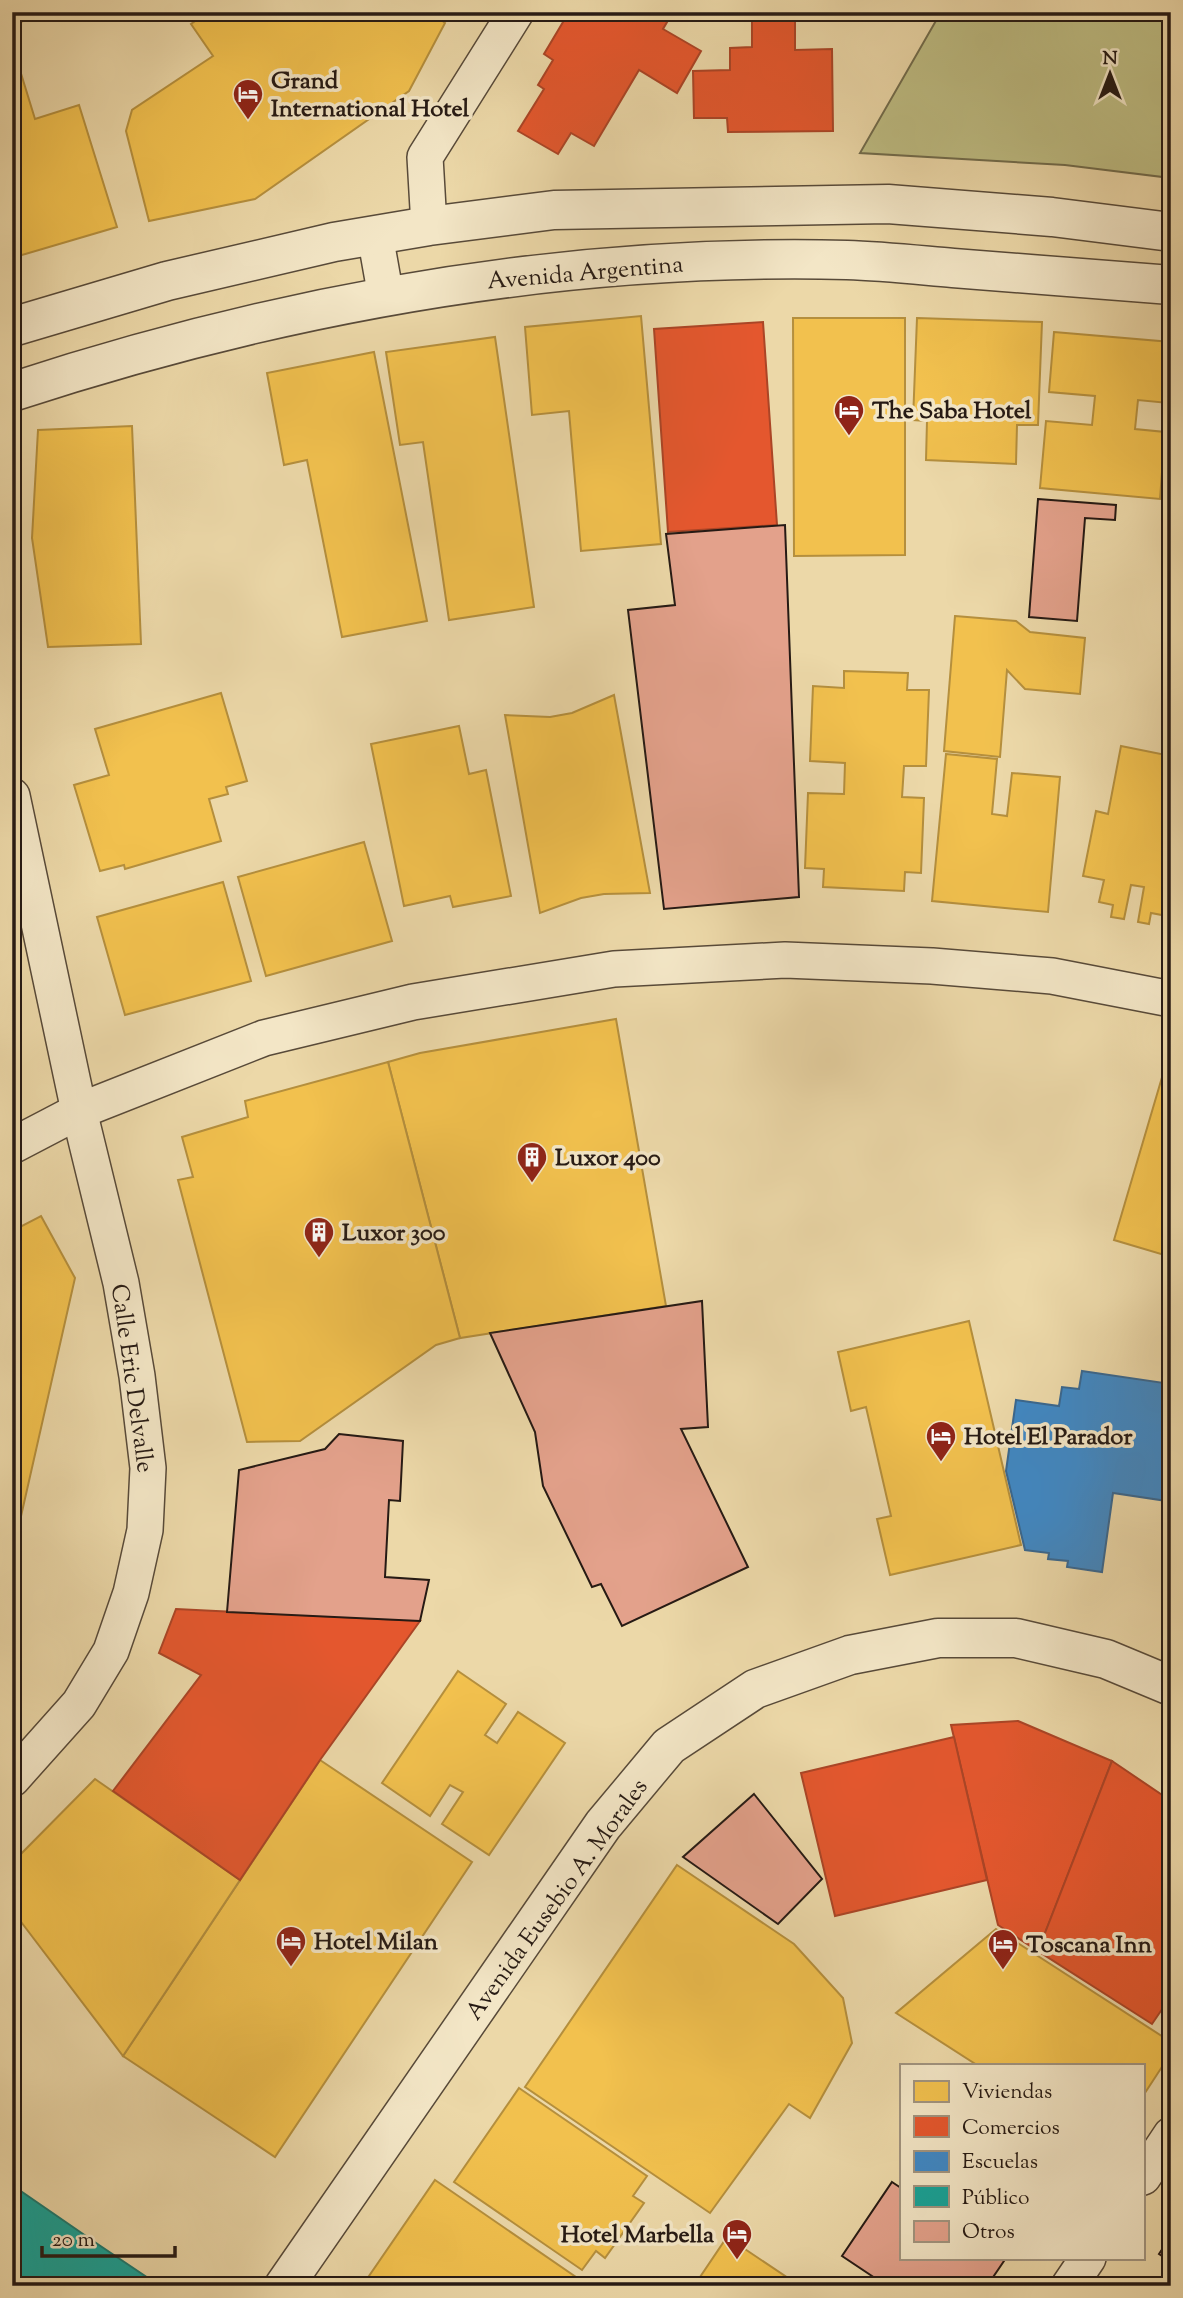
<svg xmlns="http://www.w3.org/2000/svg" width="1183" height="2298" font-family="'Sorts Mill Goudy',serif">
<style>
.green{fill:#bebd83;stroke:#726c4c;stroke-width:2}
.homes{fill:#f2c14e;stroke:#b58f3d;stroke-width:2}
.shops{fill:#e4572e;stroke:#ab4526;stroke-width:2}
.schools{fill:#3f88c5;stroke:#386790;stroke-width:2}
.public{fill:#17a398;stroke:#1c7a70;stroke-width:2}
.building{fill:#e3a18b;stroke:#261a14;stroke-width:2}
.lines{fill:none;stroke-linecap:round;stroke-linejoin:round}
.minor-casing{stroke:#584a39;stroke-width:38}
.tertiary-casing{stroke:#584a39;stroke-width:41}
.minor{stroke:#f3e6c6;stroke-width:35}
.tertiary{stroke:#f3e6c6;stroke-width:38}
.labels{text-anchor:middle;stroke-width:7;stroke-linejoin:round;paint-order:stroke}
.poi-label{font-size:24px;font-weight:bold;fill:#261a14;stroke:#f3e6c6;text-anchor:start}
.street-label{font-size:24px;fill:#261a14;stroke:#f3e6c6}
</style>
<rect width="100%" height="100%" fill="#ecd8a8"/>
<filter id="stains"><feTurbulence type="fractalNoise" baseFrequency=".00286" numOctaves="4"/><feColorMatrix values="0 0 0 0 .2 0 0 0 0 .09 0 0 0 0 .02 0 0 0 .5 -.17"/></filter>
<radialGradient id="worn" r=".72"><stop offset=".6" stop-color="#630" stop-opacity="0"/><stop offset="1" stop-color="#630" stop-opacity=".3"/></radialGradient>
<polygon class="green" points="941,12 1171,12 1171,178 1065,165 860,153"/>
<g class="homes">
<polygon points="12,12 39,12 12,27"/>
<polygon points="208,12 264,12 268,18 277,12 432,12 445,23 409,91 255,199 149,221 126,131 132,110 213,56 191,24"/>
<polygon points="19,67 35,119 79,105 117,227 22,255 12,250 12,69"/>
<polygon points="641,316 661,544 581,551 569,411 532,415 525,327"/>
<polygon points="793,318 905,318 905,555 794,556"/>
<polygon points="917,318 1042,322 1038,425 1017,425 1016,464 926,460 927,421 913,420"/>
<polygon points="1054,332 1171,342 1168,403 1138,400 1135,429 1165,432 1160,499 1040,488 1046,421 1092,425 1095,396 1049,392"/>
<polygon points="495,337 534,607 449,620 423,442 400,445 386,352"/>
<polygon points="374,352 427,621 342,637 307,460 284,465 267,373"/>
<polygon points="132,426 141,644 48,647 32,538 38,430"/>
<polygon points="955,616 1016,621 1030,632 1085,638 1080,694 1025,689 1007,670 1000,757 944,751"/>
<polygon points="844,671 908,673 907,690 929,690 926,766 904,766 902,797 924,798 921,873 905,872 904,891 823,887 824,869 805,868 808,793 844,794 845,763 810,761 813,686 844,688"/>
<polygon points="221,693 247,781 226,787 228,794 209,799 221,841 125,869 124,865 100,871 74,785 109,775 95,729"/>
<polygon points="614,695 650,893 604,894 581,898 540,913 505,715 550,717 572,713"/>
<polygon points="459,726 469,774 486,770 511,896 453,907 450,896 404,906 371,744"/>
<polygon points="1121,746 1171,756 1171,896 1167,916 1151,913 1149,924 1138,922 1144,887 1131,885 1124,919 1111,917 1113,905 1099,902 1104,880 1083,876 1096,811 1108,814"/>
<polygon points="946,754 997,759 992,814 1007,816 1012,773 1060,777 1048,912 932,901"/>
<polygon points="364,842 392,941 266,976 238,877"/>
<polygon points="223,882 251,981 125,1015 97,917"/>
<polygon points="616,1019 666,1306 460,1338 388,1062 420,1053"/>
<polygon points="1168,1057 1171,1058 1171,1257 1114,1240"/>
<polygon points="388,1062 460,1338 436,1345 300,1441 247,1442 178,1180 193,1177 182,1137 248,1117 245,1101"/>
<polygon points="41,1216 75,1278 12,1556 12,1231"/>
<polygon points="969,1321 1021,1545 890,1575 877,1519 891,1516 866,1407 851,1411 838,1352"/>
<polygon points="458,1671 506,1704 485,1735 497,1743 518,1712 565,1743 489,1855 442,1824 463,1792 450,1785 430,1816 382,1783"/>
<polygon points="320,1760 472,1862 275,2157 123,2056"/>
<polygon points="95,1779 240,1880 123,2056 12,1910 12,1863"/>
<polygon points="677,1865 794,1944 843,1998 852,2043 810,2118 789,2104 710,2213 525,2087"/>
<polygon points="996,1929 1171,2042 1171,2053 1143,2096 1143,2065 977,2065 896,2013"/>
<polygon points="519,2088 647,2176 633,2196 644,2203 605,2258 596,2251 582,2270 454,2182"/>
<polygon points="435,2180 589,2286 384,2286 369,2276"/>
<polygon points="727,2237 800,2286 694,2286"/>
</g>
<g class="shops">
<polygon points="569,12 673,12 663,29 701,51 677,93 639,70 594,146 571,133 558,154 518,131 544,89 538,85 553,60 544,54"/>
<polygon points="752,15 795,15 795,50 832,49 833,131 728,132 727,118 694,118 693,71 730,70 730,48 752,47"/>
<polygon points="763,322 777,525 668,532 654,329"/>
<polygon points="176,1609 420,1621 320,1760 240,1880 113,1791 201,1675 159,1653"/>
<polygon points="1018,1721 1112,1761 1038,1951 998,1925 951,1725"/>
<polygon points="954,1737 987,1880 835,1916 801,1773"/>
<polygon points="1112,1761 1171,1801 1171,1996 1152,2024 1038,1951"/>
</g>
<polygon class="schools" points="1082,1371 1171,1384 1171,1475 1167,1501 1113,1493 1102,1572 1067,1567 1068,1561 1048,1559 1049,1553 1025,1550 1006,1471 1016,1400 1059,1406 1062,1387 1079,1389"/>
<polygon class="public" points="12,2185 99,2245 160,2286 12,2286"/>
<g class="building">
<polygon points="1038,499 1116,505 1115,520 1085,518 1077,621 1029,617"/>
<polygon points="785,525 799,897 664,909 628,610 675,605 666,534"/>
<polygon points="702,1301 708,1427 681,1429 748,1567 622,1626 601,1584 592,1587 543,1486 535,1432 490,1333"/>
<polygon points="339,1434 403,1441 400,1501 389,1500 385,1577 429,1580 420,1621 227,1612 239,1470 325,1449"/>
<polygon points="754,1794 822,1879 778,1924 683,1857"/>
<polygon points="892,2182 901,2188 901,2258 1006,2258 987,2286 887,2286 842,2256"/>
<polygon points="1171,2236 1171,2262 1159,2254"/>
</g>
<g class="lines">
<g class="minor-casing">
<g id="minor">
<polyline points="429,226 425,157 516,12"/>
<polyline points="375,235 386,297"/>
<polyline points="12,796 79,1111 121,1283 137,1376 148,1468 145,1530 131,1593 111,1651 79,1704 12,1779"/>
<polyline points="12,1146 79,1111 264,1038 413,1002 614,969 785,960 932,966 1052,976 1171,999"/>
<polyline points="1143,2177 1171,2135"/>
<polyline points="1069,2286 1088,2258"/>
</g>
</g>
<g class="tertiary-casing">
<g id="tertiary">
<polyline points="12,327 167,281 334,242 429,226 554,210 888,204 1052,217 1171,232"/>
<path d="M12 392C281 304 564 253 847 260 882 261 918 265 953 268 1026 274 1098 279 1171 285"/>
<polyline points="284,2286 603,1825 669,1746 755,1689 850,1655 938,1638 1016,1638 1106,1659 1171,1686"/>
</g>
</g>
<use href="#minor" class="minor"/>
<use href="#tertiary" class="tertiary"/>
</g>
<defs>
<g id="hotel-pin" transform="scale(1.575)"><path d="M0 17L-7.5 6A9.5 9.5 0 1 1 7.5 6Z" fill="#8f2418" stroke="#f3e6c6"/><path d="M-6-4.5h1.5V1H6V5H4.5V3h-9V5H-6ZM-4 0a1.8 1.8 0 1 1 3.6 0ZM.5 0V-2.5h3Q6-2.5 6 0Z" fill="#fff"/></g>
<g id="building-pin" transform="scale(1.575)"><path d="M0 17L-7.5 6A9.5 9.5 0 1 1 7.5 6Z" fill="#8f2418" stroke="#f3e6c6"/><path d="M-4-6H4V6H1V3H-1V6H-4ZM-2.5-4.3h1.7v1.8h-1.7ZM.8-4.3h1.7v1.8H.8ZM-2.5-1h1.7V.8h-1.7ZM.8-1h1.7V.8H.8Z" fill="#fff"/></g>
</defs>
<g fill-rule="evenodd">
<use href="#hotel-pin" x="248" y="94"/>
<use href="#hotel-pin" x="849" y="410"/>
<use href="#building-pin" x="532" y="1157"/>
<use href="#building-pin" x="319" y="1232"/>
<use href="#hotel-pin" x="941" y="1436"/>
<use href="#hotel-pin" x="291" y="1941"/>
<use href="#hotel-pin" x="1003" y="1944"/>
<use href="#hotel-pin" x="737" y="2234"/>
</g>
<g class="labels">
<g class="poi-label">
<text x="271" y="88">Grand<tspan x="271" dy="28">International Hotel</tspan></text>
<text x="872" y="418">The Saba Hotel</text>
<text x="555" y="1165">Luxor 400</text>
<text x="342" y="1240">Luxor 300</text>
<text x="964" y="1444">Hotel El Parador</text>
<text x="314" y="1949">Hotel Milan</text>
<text x="1026" y="1952">Toscana Inn</text>
<text x="714" y="2242" text-anchor="end">Hotel Marbella</text>
</g>
<g class="street-label">
<text transform="translate(585 272) rotate(-5)" y="8">Avenida Argentina</text>
<text transform="translate(133 1378) rotate(82)" y="8">Calle Eric Delvalle</text>
<text transform="translate(556 1899) rotate(-54)" y="8">Avenida Eusebio A. Morales</text>
</g>
</g>
<rect width="1183" height="2298" fill="none" stroke="#ecd8a8" stroke-width="42"/>
<rect x="14" y="14" width="1155" height="2270" fill="none" stroke="#261a14" stroke-width="3.5"/>
<rect x="21" y="21" width="1141" height="2256" fill="none" stroke="#261a14" stroke-width="2"/>
<rect x="900" y="2064" width="245" height="196" fill="#f3e6c6" stroke="#a1947f" stroke-width="2"/>
<rect x="914" y="2081" width="35" height="21" fill="#f2c14e" stroke="#a1947f" stroke-width="2"/>
<text x="962" y="2098" font-size="21" fill="#261a14">Viviendas</text>
<rect x="914" y="2116" width="35" height="21" fill="#e4572e" stroke="#a1947f" stroke-width="2"/>
<text x="962" y="2134" font-size="21" fill="#261a14">Comercios</text>
<rect x="914" y="2151" width="35" height="21" fill="#3f88c5" stroke="#a1947f" stroke-width="2"/>
<text x="962" y="2168" font-size="21" fill="#261a14">Escuelas</text>
<rect x="914" y="2186" width="35" height="21" fill="#17a398" stroke="#a1947f" stroke-width="2"/>
<text x="962" y="2204" font-size="21" fill="#261a14">Público</text>
<rect x="914" y="2221" width="35" height="21" fill="#e3a18b" stroke="#a1947f" stroke-width="2"/>
<text x="962" y="2238" font-size="21" fill="#261a14">Otros</text>
<g transform="translate(1110 74)" stroke="#f3e6c6" stroke-width="5" paint-order="stroke">
<path d="M0-5L12 26L0 18L-12 26Z" fill="#261a14"/>
<text y="-10" font-size="19" font-weight="bold" text-anchor="middle" fill="#261a14">N</text>
</g>
<path d="M42 2246v10h133v-10" fill="none" stroke="#261a14" stroke-width="3.5"/>
<text x="52" y="2246" font-size="21" fill="#261a14" stroke="#f3e6c6" stroke-width="5" paint-order="stroke">20 m</text>
<rect width="100%" height="100%" filter="url(#stains)"/>
<rect width="100%" height="100%" fill="url(#worn)"/>
</svg>
